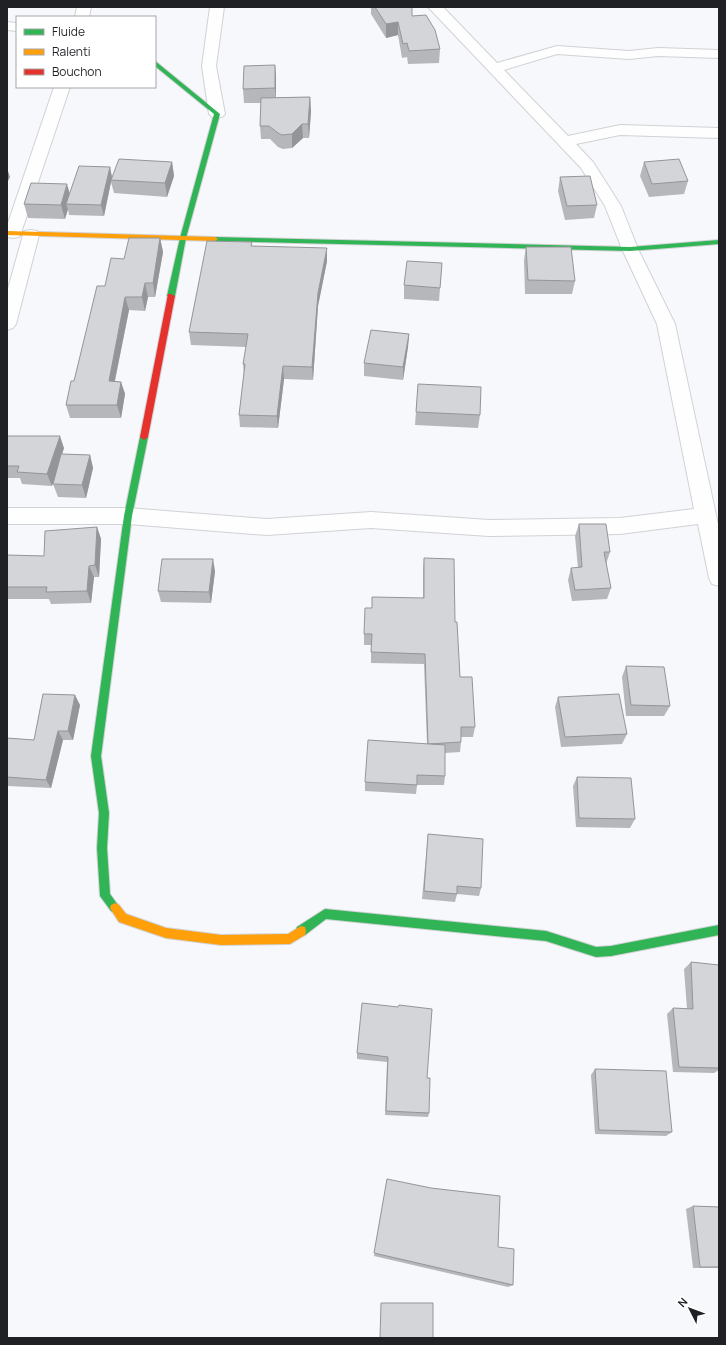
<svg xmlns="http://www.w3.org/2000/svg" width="726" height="1345" font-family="Manrope,sans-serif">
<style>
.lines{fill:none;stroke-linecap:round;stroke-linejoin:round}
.street-casing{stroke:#d0d2d5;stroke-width:2}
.fast-casing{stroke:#d0d2d5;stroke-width:2}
.slow-casing{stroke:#d0d2d5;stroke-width:2}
.jam-casing{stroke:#d0d2d5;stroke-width:2}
.street{fill:#fefefe;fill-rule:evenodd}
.fast{fill:#30b455;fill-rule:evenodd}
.slow{fill:#ff9f0a;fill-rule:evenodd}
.jam{fill:#e5322d;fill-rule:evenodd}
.wall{fill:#b5b7bb}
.shaded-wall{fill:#949598}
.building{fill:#d3d5d9;stroke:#949598}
</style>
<rect width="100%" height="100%" fill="#f6f8fb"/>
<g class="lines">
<g class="street-casing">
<g id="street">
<polygon points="77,7 91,7 89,17 75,17"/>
<polygon points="210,7 224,7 216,66 225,114 222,117 212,117 209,114 202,66"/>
<polygon points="428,7 443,7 497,63 557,46 629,51 658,48 719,50 719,58 658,56 629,59 557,54 504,70 568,136 620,125 719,128 719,138 620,135 576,144 593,162 621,206 638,249 675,324 719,529 719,586 712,584 709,578 698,524 620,534 489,536 371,528 267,535 128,524 7,524 7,508 128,508 267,519 371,512 489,520 620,518 694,509 657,324 622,249 605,206 581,168"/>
<polygon points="7,22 17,23 17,31 7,30"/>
<polygon points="54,87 70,87 21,233 19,237 13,238 7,237 7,226"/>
<polygon points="31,230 37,231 39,235 16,324 13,328 7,330 7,292 23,235 25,231"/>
</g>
</g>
<g class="fast-casing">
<g id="fast">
<polygon points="155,61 220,114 186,238 175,296 171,298 167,296 180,238 214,114 155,66"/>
<polygon points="213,237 630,247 719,240 719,244 630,251 215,241 212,239"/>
<polygon points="144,434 148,437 132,516 101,756 109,813 107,848 110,894 120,908 119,911 115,913 111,911 100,896 97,848 99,813 91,756 124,516 140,437"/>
<polygon points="325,909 546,931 596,947 611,946 719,925 719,935 611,956 596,957 546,941 326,919 305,935 301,936 297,935 296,931 297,927"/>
</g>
</g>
<g class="slow-casing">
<g id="slow">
<polygon points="7,231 215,237 218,239 215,241 7,235"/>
<polygon points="115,903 119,905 126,914 166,928 221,935 288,934 301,926 305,927 306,931 305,935 290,944 221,945 166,938 119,922 110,908 111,905"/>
</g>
</g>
<g class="jam-casing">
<polygon id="jam" points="168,294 171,294 175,296 148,437 144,440 140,437"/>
</g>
<use href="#street" class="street"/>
<use href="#fast" class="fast"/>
<use href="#slow" class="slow"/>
<use href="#jam" class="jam"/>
</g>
<g class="wall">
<polygon points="371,7 412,7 412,16 440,49 439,63 408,64 407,57 402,58 398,35 386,38 371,14"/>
<polygon points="275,65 276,78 276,98 310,97 311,111 309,138 303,138 292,148 283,149 278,147 270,139 261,139 260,126 261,103 244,103 243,89"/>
<polygon points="172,162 174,176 167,197 114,193 111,182 104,216 69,215 68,209 65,219 28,218 24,204 70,194 110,167 112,177"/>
<polygon points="644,162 688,181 684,194 649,197 640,176"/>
<polygon points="560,177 597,205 594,218 565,220 558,191"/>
<polygon points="160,238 163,252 155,297 148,297 145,311 129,310 115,381 121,382 125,394 121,418 70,418 66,405 105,286"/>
<polygon points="252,246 327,261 318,306 313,380 284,379 278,428 240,427 239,415 244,374 243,364 246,347 191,345 189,332"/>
<polygon points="526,247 575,281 572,294 525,294 524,260"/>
<polygon points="442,263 439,301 404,299 404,285"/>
<polygon points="409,334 408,347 403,380 364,376 364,363"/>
<polygon points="418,384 480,415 478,428 415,425"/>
<polygon points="7,436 64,448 62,454 90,455 93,468 86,498 58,497 53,484 58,467 52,486 22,484 20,478 7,478"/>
<polygon points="579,524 610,552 606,564 611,588 607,599 572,601 568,580 571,568 578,568 575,536"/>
<polygon points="97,527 101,539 99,577 94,577 91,603 51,604 49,599 7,599 7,555 44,556"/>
<polygon points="424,558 455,622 460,677 475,727 473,737 461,737 461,742 460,752 445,753 445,776 444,785 417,785 416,794 365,791 365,782 427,744 424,664 371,663 371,645 364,645 364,634 372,608 423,598 423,569"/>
<polygon points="215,571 211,603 161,602 158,591"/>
<polygon points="626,666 670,706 664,716 626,716 622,677"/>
<polygon points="558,697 627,734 622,744 561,747 555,707"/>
<polygon points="80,705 73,740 63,740 51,788 8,786 7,785 7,738 34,740"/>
<polygon points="577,777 635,819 630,828 576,827 573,786"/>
<polygon points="428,834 481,888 479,896 457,894 455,902 422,899"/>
<polygon points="691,962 719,1068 719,1070 714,1073 673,1072 667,1014 673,1008 687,1009 684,969"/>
<polygon points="398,1007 427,1078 429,1113 428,1117 385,1115 387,1062 357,1059 357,1053"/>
<polygon points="595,1069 672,1132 666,1136 595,1134 591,1075"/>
<polygon points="387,1179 498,1247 513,1285 508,1287 374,1256"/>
<polygon points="693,1206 719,1207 719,1268 693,1268 686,1209"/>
</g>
<g class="shaded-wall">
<polygon points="398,22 398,35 386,38 386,24"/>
<polygon points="275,65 276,78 276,102 275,88"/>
<polygon points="310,97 311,111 309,138 308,124"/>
<polygon points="302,124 303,138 292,148 292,134"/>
<polygon points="172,162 174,176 167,197 165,183"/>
<polygon points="110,167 112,178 111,180 111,182 104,216 101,205"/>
<polygon points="7,168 10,177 7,183"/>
<polygon points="67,184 71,198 66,204 68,209 65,219 61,205"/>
<polygon points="160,238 163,252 155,297 153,283"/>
<polygon points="327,248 327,261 318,306 313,380 312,367 318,293"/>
<polygon points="145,283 148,297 145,311 142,297"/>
<polygon points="125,297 129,310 112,394 109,381"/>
<polygon points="409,334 408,347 403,380 403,367"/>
<polygon points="283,366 284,379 278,428 277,416"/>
<polygon points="121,382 125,394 121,418 117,405"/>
<polygon points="60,436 64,448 52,486 47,474"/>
<polygon points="90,455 93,468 86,498 82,485"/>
<polygon points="97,527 101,539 99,577 95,565"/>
<polygon points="213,559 215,571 211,603 209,592"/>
<polygon points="89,566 94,577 91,603 87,591"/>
<polygon points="75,695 80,705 73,740 68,731"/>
<polygon points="58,731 63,740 51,788 46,780"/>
</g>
<g class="building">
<polygon points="375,7 412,7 412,16 426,15 435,30 440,49 409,51 407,43 403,44 398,22 386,24"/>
<polygon points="275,65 275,88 243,89 244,66"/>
<polygon points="310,97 308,124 302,124 292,134 282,135 278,133 269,126 260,126 261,98"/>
<polygon points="119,159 172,162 165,183 111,180"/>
<polygon points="679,159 688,181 652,184 644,162"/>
<polygon points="79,166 110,167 101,205 66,204"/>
<polygon points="590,176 597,205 567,206 560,177"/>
<polygon points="31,183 67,184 61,205 24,204"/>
<polygon points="129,238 160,238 153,283 145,283 142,297 125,297 109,381 121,382 117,405 66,405 71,381 74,381 97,286 105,286 111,258 124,259"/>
<polygon points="207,241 252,242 251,246 327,248 318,293 312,367 283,366 277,416 239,415 245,364 243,364 248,334 189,332"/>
<polygon points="526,247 571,247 575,281 528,280"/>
<polygon points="407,261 442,263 440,288 404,285"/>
<polygon points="371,330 409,334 403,367 364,363"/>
<polygon points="418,384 481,387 480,415 416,412"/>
<polygon points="7,436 60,436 47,474 17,472 19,466 7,466"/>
<polygon points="61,454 90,455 82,485 53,484"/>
<polygon points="579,524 606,524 610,552 604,552 611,588 575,590 571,568 582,567"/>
<polygon points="97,527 95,565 89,566 87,591 46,592 47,587 7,587 7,555 44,556 45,531"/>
<polygon points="424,558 454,559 455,622 457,622 460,677 472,677 475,727 461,727 461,742 428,744 425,654 371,652 372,634 364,634 365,608 372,608 372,597 424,598"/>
<polygon points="162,559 213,559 209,592 158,591"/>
<polygon points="626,666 664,667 670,706 631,705"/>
<polygon points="43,694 75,695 68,731 58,731 46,780 7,777 7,738 34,740"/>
<polygon points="619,694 627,734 565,737 558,697"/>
<polygon points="368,740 445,745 445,776 417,775 417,785 365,782"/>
<polygon points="577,777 631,778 635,819 579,818"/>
<polygon points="428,834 483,839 481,888 457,886 457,894 424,891"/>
<polygon points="691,962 719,965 719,1068 679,1067 673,1008 693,1009"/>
<polygon points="362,1003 398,1007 399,1005 432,1009 427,1078 430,1078 429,1113 386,1111 388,1057 357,1053"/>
<polygon points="595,1069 666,1071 672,1132 599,1130"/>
<polygon points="387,1179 431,1188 500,1196 498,1247 514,1249 513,1285 374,1253"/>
<polygon points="693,1206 719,1207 719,1267 700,1267"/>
<polygon points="381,1303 433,1303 433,1338 380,1338"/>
</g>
<rect width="726" height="1345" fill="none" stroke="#1f2125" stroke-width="16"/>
<rect x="16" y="16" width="140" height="72" fill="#ffffff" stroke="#a5a6a8"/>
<rect x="24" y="29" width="20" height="6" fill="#30b455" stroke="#a5a6a8"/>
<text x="52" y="36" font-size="12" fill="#1f2125">Fluide</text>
<rect x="24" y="49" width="20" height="6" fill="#ff9f0a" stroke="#a5a6a8"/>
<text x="52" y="56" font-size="12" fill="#1f2125">Ralenti</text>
<rect x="24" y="69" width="20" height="6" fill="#e5322d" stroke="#a5a6a8"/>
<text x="52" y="76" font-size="12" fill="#1f2125">Bouchon</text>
<g transform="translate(690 1309) rotate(312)" stroke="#ffffff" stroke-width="3" paint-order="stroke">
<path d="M0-3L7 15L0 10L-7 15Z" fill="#1f2125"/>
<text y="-6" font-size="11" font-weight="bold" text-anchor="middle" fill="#1f2125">N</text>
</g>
</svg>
